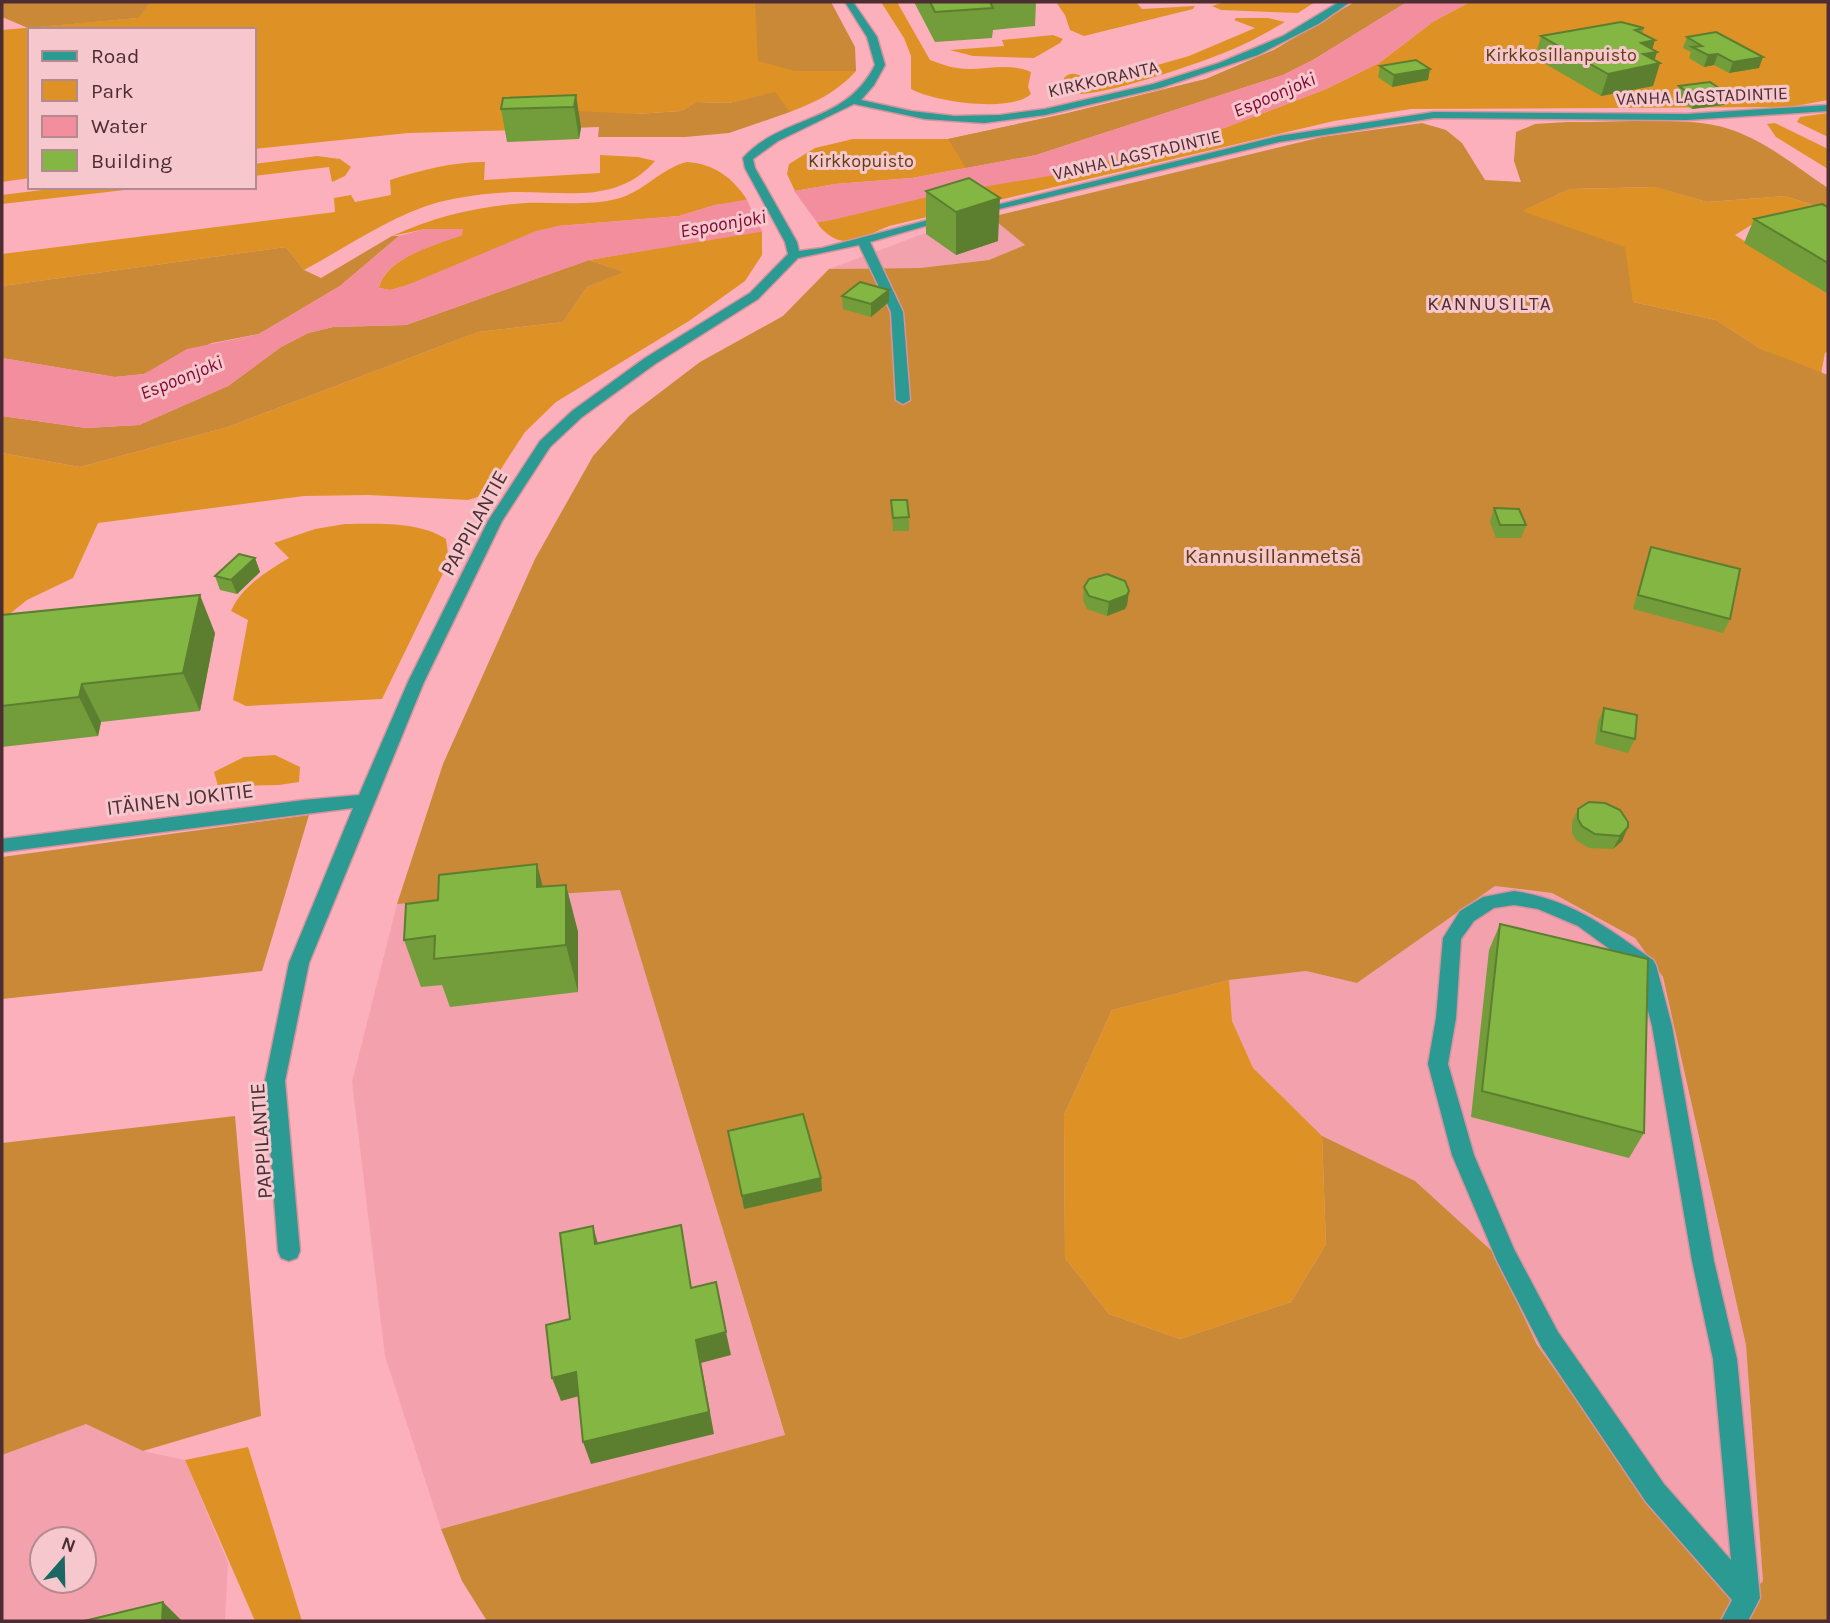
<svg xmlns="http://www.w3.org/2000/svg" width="1830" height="1623" font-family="Karla,sans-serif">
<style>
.built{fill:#f4a1ae;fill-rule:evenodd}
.green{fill:#de9225}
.forest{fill:#c98937;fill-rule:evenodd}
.water{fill:#f38e9f}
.pier{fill:#fcb0bb}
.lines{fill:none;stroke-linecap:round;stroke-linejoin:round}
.minor-casing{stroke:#d5939d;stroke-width:3}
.minor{fill:#2b9a93;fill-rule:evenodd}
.wall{fill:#729d3a}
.shaded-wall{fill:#5c7f2f}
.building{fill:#84b643;stroke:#5c7f2f;stroke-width:2}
.labels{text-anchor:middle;stroke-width:6;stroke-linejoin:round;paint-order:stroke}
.far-park-label{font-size:18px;fill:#5f3e12;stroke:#f6c7cd}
.far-street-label{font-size:18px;fill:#4c2e32;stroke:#f6c7cd}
.far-water-label{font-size:19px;font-style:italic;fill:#7d0731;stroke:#f6c7cd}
.far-neighbourhood-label{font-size:19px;letter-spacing:2px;fill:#4c2e32;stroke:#f6c7cd}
.street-label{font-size:21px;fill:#4c2e32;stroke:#f6c7cd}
.park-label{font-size:21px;fill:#5f3e12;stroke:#f6c7cd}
</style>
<rect width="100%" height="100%" fill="#fcb0bb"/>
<g class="built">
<polygon points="991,217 1025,245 989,260 920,268 829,269 966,218"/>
<polygon points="1495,886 1552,893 1635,938 1663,977 1746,1345 1763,1581 1747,1598 1649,1500 1537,1345 1494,1253 1322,1137 1112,1010 1229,980 1306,971 1357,983"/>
<polygon points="620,889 785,1436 441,1529 385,1356 352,1082 397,904"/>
<path d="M86 1424 143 1451 185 1460 228 1563 225 1621H2V1455ZM42 1539H84V1581H42Z"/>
</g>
<g class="green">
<path d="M151 2H755L795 71H856C837 92 816 102 790 112L774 93 729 103 696 102 681 111 636 114 519 130 408 133 254 149V30H30V178L2 182V30L137 18Z"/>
<path d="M881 2H897L930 60C943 65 955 69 969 69 990 69 1011 63 1031 72L1028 87 1031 94C1011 113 934 102 911 89V56L904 38Z"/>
<polygon points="1056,2 1136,2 1142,9 1195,6 1193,9 1084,36 1070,30 1065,15"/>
<polygon points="1225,2 1315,2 1298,13 1221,10 1212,6"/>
<polygon points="1355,2 1407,2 1036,155 912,178 835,184 795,191 787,174 789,164 815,148 853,139 948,139 1064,114 1206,79 1274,50"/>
<path d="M1470 2H1828V100L1790 107 1411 109 1334 121 889 226C857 239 841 254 816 222L1224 128 1326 89 1379 63 1434 21Z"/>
<path d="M1236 18H1268L1285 22C1271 30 1257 38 1242 45 1216 58 1091 102 1068 93L1064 78C1073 68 1084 78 1094 83L1189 56 1255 28 1234 20Z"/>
<polygon points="1053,35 1063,39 1060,43 1034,58 973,56 950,50 1004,46 1002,40"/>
<polygon points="1828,113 1828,137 1797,122 1800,117"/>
<polygon points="1775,123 1828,149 1828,169 1776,137 1767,124"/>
<path d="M600 155 638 157 655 161C618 203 570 192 520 192 495 192 463 196 439 202 392 215 347 247 304 270L286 247 2 286V254L335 212 334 198 351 195 355 202 391 195 390 180C422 170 451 162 485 162L484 180 600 173Z"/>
<polygon points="317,156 340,159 351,167 345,176 332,182 329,167 254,176 254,164"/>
<path d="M687 162C715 164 733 178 748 201L715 205 679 216 558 226 405 286 390 290 379 288C385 258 437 244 462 235V229H425L392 236C434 217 478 206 526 203 555 202 588 206 616 199 643 193 661 168 687 162Z"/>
<polygon points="66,187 151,187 2,204 2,195"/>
<polygon points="1656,187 1707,202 1785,196 1828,210 1756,222 1735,235 1828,294 1828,351 1825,353 1821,374 1761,349 1716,320 1633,302 1521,211 1570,189"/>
<polygon points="762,230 762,255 745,281 689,321 556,402 525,432 484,495 468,500 369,495 304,496 98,523 73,578 27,600 2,620 2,453 80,467 228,427 478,332 563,322 587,287 623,272 589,260"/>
<path d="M345 524C377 524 418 521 446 539L449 561 382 699 246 706 233 700 248 620 231 611C242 586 266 572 289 558L274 543 315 529Z"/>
<polygon points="275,755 300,767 299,782 279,785 218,786 214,772 244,757"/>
<polygon points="1229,980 1232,1021 1253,1068 1322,1136 1326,1244 1291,1302 1180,1339 1109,1314 1065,1258 1064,1115 1112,1010"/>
<polygon points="248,1447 302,1621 255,1621 185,1460"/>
</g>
<g class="forest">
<polygon points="2,2 151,2 138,18 28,28 2,17"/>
<polygon points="755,2 831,2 855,47 856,71 795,71 758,61"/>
<polygon points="1355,2 1407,2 1313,60 1283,75 1036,155 966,168 948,139 1064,114 1206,79 1274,50"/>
<polygon points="775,92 790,112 729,133 685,137 598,137 599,127 519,130 558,110 636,114 681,111 696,102 729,103"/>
<path d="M1567 122C1612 123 1693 115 1732 130 1767 142 1798 168 1828 188V210L1785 196 1707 202 1655 187 1570 189 1522 211 1625 247 1633 302 1716 320 1761 349 1828 375V1621H487L462 1581 441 1529 785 1435 620 890 397 904 443 764 535 559 593 456 629 416 700 362 783 316 829 269 920 268 989 260 1025 245 991 217 1322 137 1422 123 1446 130 1462 143 1485 180 1521 182 1514 161 1516 132 1535 124ZM1495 886 1552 893 1635 938 1663 977 1746 1345 1763 1581 1747 1597 1649 1500 1537 1345 1494 1253 1415 1181 1322 1136 1326 1244 1291 1302 1180 1339 1109 1314 1065 1258 1064 1115 1112 1010 1229 980 1306 971 1357 983Z"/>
<polygon points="392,236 399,236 340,286 259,334 212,343 144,374 115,377 2,358 2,286 286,247 304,270 321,278"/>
<polygon points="589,260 624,272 587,287 563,322 478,332 228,427 80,467 2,453 2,416 86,428 139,425 228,386 281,347 308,333 333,327 406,325"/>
<polygon points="309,815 262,971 2,999 2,857"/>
<polygon points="235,1116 261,1416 143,1451 86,1424 2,1455 2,1143"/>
</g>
<path class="water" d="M1407 2H1470L1434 21 1379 63 1326 89 1224 128 1142 152 1049 176 940 194 832 220 589 260 406 325 333 327 308 333 281 347 228 386 139 425 86 428 2 416V358L115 377 144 374 187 349 259 334 340 286 399 236 425 229H463L462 235C438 244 383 259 379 288L390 290 405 286 536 231 558 226 679 216 715 205 835 184 912 178 1036 155 1283 75 1313 60Z"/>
<polygon class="pier" points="792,188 819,225 763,233 746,198"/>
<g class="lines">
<g class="minor-casing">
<g id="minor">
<path d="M845 2H853L877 37 885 65 874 85 861 100 911 111 954 116 1000 115 1045 109 1153 84 1219 63 1283 36 1339 2H1350L1320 23 1258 55 1160 88 1045 115 984 123 925 119 854 104 778 141 753 159 755 168 797 242 799 251 822 248 947 215 953 218 870 242 903 312 910 400 903 404 896 400 891 312 859 245 798 258 758 299 655 364 582 417 550 447 502 521 424 682 309 963 285 1081 300 1251 297 1258 289 1261 281 1258 278 1251 265 1081 289 963 353 808 2 852V839L304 800 359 795 408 682 488 521 540 441 572 411 645 358 750 293 788 254 785 242 745 168 743 158C783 114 845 125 875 65L867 37Z"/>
<polygon points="1828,105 1828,111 1687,120 1434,118 1279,142 978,214 972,211 1279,136 1434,112 1687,114"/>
<path d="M1514 891C1571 899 1607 927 1653 960L1656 965 1672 1026 1714 1261 1737 1359 1760 1598 1748 1621H1721L1732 1600 1646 1502 1542 1348 1497 1261 1452 1155 1428 1064 1436 1018 1443 938 1460 911 1483 897ZM1514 905 1538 909 1578 926 1637 969 1652 1026 1692 1261 1713 1359 1731 1560 1664 1484 1558 1332 1514 1249 1474 1155 1448 1064 1456 1018 1461 939 1474 921 1494 908Z"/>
</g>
</g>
<use href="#minor" class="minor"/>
</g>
<g class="wall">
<polygon points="914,2 1036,2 1035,26 993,30 992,38 935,42"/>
<polygon points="1644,28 1642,33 1655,40 1652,49 1657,52 1654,60 1660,63 1653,86 1601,96 1535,58 1541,36"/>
<polygon points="1687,37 1759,68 1729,73 1714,65 1704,67 1689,58 1691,52 1683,48"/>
<polygon points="1380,66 1430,69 1428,80 1392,87 1378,77"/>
<polygon points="1679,86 1724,105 1692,109 1675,97"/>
<polygon points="576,95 581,128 579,139 507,142 501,109"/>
<polygon points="969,178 998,241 956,255 926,234 926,191"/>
<polygon points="1828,207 1828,294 1744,243 1754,219"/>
<polygon points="842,296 889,302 871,317 843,309"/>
<polygon points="891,500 909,517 909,531 893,531"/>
<polygon points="1494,508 1526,525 1521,538 1496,538 1490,522"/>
<polygon points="1651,547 1730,619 1723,633 1633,609 1646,561"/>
<polygon points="255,558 260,572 237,594 220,590 215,576"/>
<polygon points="1084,587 1129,591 1127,605 1125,609 1107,616 1087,609 1083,600"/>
<polygon points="2,615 215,633 200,711 101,722 98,736 2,747"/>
<polygon points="1604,708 1635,739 1628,753 1595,744 1598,722"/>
<polygon points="1578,809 1628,827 1622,841 1613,849 1589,848 1576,840 1572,833 1572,822"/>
<polygon points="537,864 543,887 566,885 578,932 578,992 450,1007 442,985 421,987 404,940 438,900"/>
<polygon points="1500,924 1644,1133 1629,1158 1471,1117 1489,950"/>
<polygon points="728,1131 821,1178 822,1191 744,1209"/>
</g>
<g class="shaded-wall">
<polygon points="1655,40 1651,53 1657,52 1653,65 1660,63 1653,86 1601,96 1608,74 1641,43"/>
<polygon points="1718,54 1714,65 1704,67 1708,55"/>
<polygon points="1763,57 1759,68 1729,73 1733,62"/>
<polygon points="1430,69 1428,80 1392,87 1394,75"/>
<polygon points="1728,94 1724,105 1692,109 1696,98"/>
<polygon points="576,95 581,128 579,139 574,107"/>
<polygon points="1000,198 998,241 956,255 956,212"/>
<polygon points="889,290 889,302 871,317 871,304"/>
<polygon points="255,558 260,572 237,594 231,580"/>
<polygon points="1129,591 1127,605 1125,609 1107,616 1109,602"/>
<polygon points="200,595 215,633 200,711 183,673"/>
<polygon points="82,684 101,722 98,736 79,697"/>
<polygon points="1628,827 1622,841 1613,849 1620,836"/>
<polygon points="537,864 549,912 537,887"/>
<polygon points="566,885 578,932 578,992 566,945"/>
<polygon points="821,1178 822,1191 744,1209 742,1196"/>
<polygon points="593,1226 600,1251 595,1244"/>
<polygon points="726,1332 731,1355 701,1363 714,1434 591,1464 583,1442 696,1340"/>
<polygon points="576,1372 583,1395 561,1401 552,1378"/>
<polygon points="163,1602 182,1621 162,1621"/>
</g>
<g class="building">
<polygon points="930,2 990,2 993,8 935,12"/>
<polygon points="1621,22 1644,28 1635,30 1655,40 1641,43 1657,52 1643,54 1660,63 1608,74 1541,36"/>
<polygon points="1716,32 1763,57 1733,62 1718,54 1708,55 1692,47 1702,46 1687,37"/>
<polygon points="1416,60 1430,69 1394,75 1380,66"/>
<polygon points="1710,82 1728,94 1696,98 1679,86"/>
<polygon points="576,95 574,107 501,109 503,98"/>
<polygon points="969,178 1000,198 956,212 926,191"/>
<polygon points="1822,204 1828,207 1828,263 1754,219"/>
<polygon points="860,282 889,290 871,304 842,296"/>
<polygon points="891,500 907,500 909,517 893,518"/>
<polygon points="1494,508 1519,509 1526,525 1500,525"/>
<polygon points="1651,547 1740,569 1730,619 1638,595"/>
<polygon points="239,554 255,558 231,580 215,576"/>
<polygon points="1107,574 1125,581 1129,591 1127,595 1109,602 1089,596 1084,587 1089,579"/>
<polygon points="200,595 183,673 82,684 79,697 2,706 2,615"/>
<polygon points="1604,708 1637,715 1635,739 1601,731"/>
<polygon points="1589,802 1605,803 1620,810 1628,822 1628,827 1620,836 1595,834 1582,826 1578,819 1578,809"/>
<polygon points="537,864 537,887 566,885 566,945 434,959 435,936 404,940 406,904 438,900 439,875"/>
<polygon points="1500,924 1648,959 1644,1133 1482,1091"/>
<polygon points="803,1114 821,1178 742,1196 728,1131"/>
<polygon points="681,1225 691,1288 716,1282 726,1332 696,1340 709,1412 583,1442 576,1372 552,1378 546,1325 570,1319 560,1233 593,1226 595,1244"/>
<polygon points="163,1602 162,1621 84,1621"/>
</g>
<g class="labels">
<g class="far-park-label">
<text x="1561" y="61">Kirkkosillanpuisto</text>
<text x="861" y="167">Kirkkopuisto</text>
</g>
<g class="far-street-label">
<text transform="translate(1103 79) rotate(-13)" y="6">KIRKKORANTA</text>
<text transform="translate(1702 96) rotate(-2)" y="6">VANHA LAGSTADINTIE</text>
<text transform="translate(1137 155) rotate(-13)" y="6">VANHA LAGSTADINTIE</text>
</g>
<g class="far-water-label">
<text transform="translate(1274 94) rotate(-23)" y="7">Espoonjoki</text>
<text transform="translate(723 223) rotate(-10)" y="7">Espoonjoki</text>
<text transform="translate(181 377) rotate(-22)" y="7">Espoonjoki</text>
</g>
<g class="far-neighbourhood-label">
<text x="1490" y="310">KANNUSILTA</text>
</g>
<g class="street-label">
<text transform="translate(474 523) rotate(-61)" y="7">PAPPILANTIE</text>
<text transform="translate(180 799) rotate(-7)" y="7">ITÄINEN JOKITIE</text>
<text transform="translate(261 1141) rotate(-94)" y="7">PAPPILANTIE</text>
</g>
<g class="park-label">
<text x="1273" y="563">Kannusillanmetsä</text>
</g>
</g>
<rect width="1830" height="1623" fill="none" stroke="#4c2e32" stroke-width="7"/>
<rect x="28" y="28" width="228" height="161" fill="#f6c7cd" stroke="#b28a8f" stroke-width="2"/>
<rect x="42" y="51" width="35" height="10" fill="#2b9a93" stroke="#b28a8f" stroke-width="2"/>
<text x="91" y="63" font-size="21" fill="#4c2e32">Road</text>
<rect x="42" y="80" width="35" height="21" fill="#de9225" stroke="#b28a8f" stroke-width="2"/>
<text x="91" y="98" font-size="21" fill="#4c2e32">Park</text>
<rect x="42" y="116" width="35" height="21" fill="#f38e9f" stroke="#b28a8f" stroke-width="2"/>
<text x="91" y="133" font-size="21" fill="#4c2e32">Water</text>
<rect x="42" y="150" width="35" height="21" fill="#84b643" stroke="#b28a8f" stroke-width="2"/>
<text x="91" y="168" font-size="21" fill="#4c2e32">Building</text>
<g transform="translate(63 1560) rotate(20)"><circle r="33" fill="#f6c7cd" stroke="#b28a8f" stroke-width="2"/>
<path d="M0-5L12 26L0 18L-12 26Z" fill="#1b6763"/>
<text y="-10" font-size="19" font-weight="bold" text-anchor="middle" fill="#4c2e32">N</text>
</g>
</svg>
